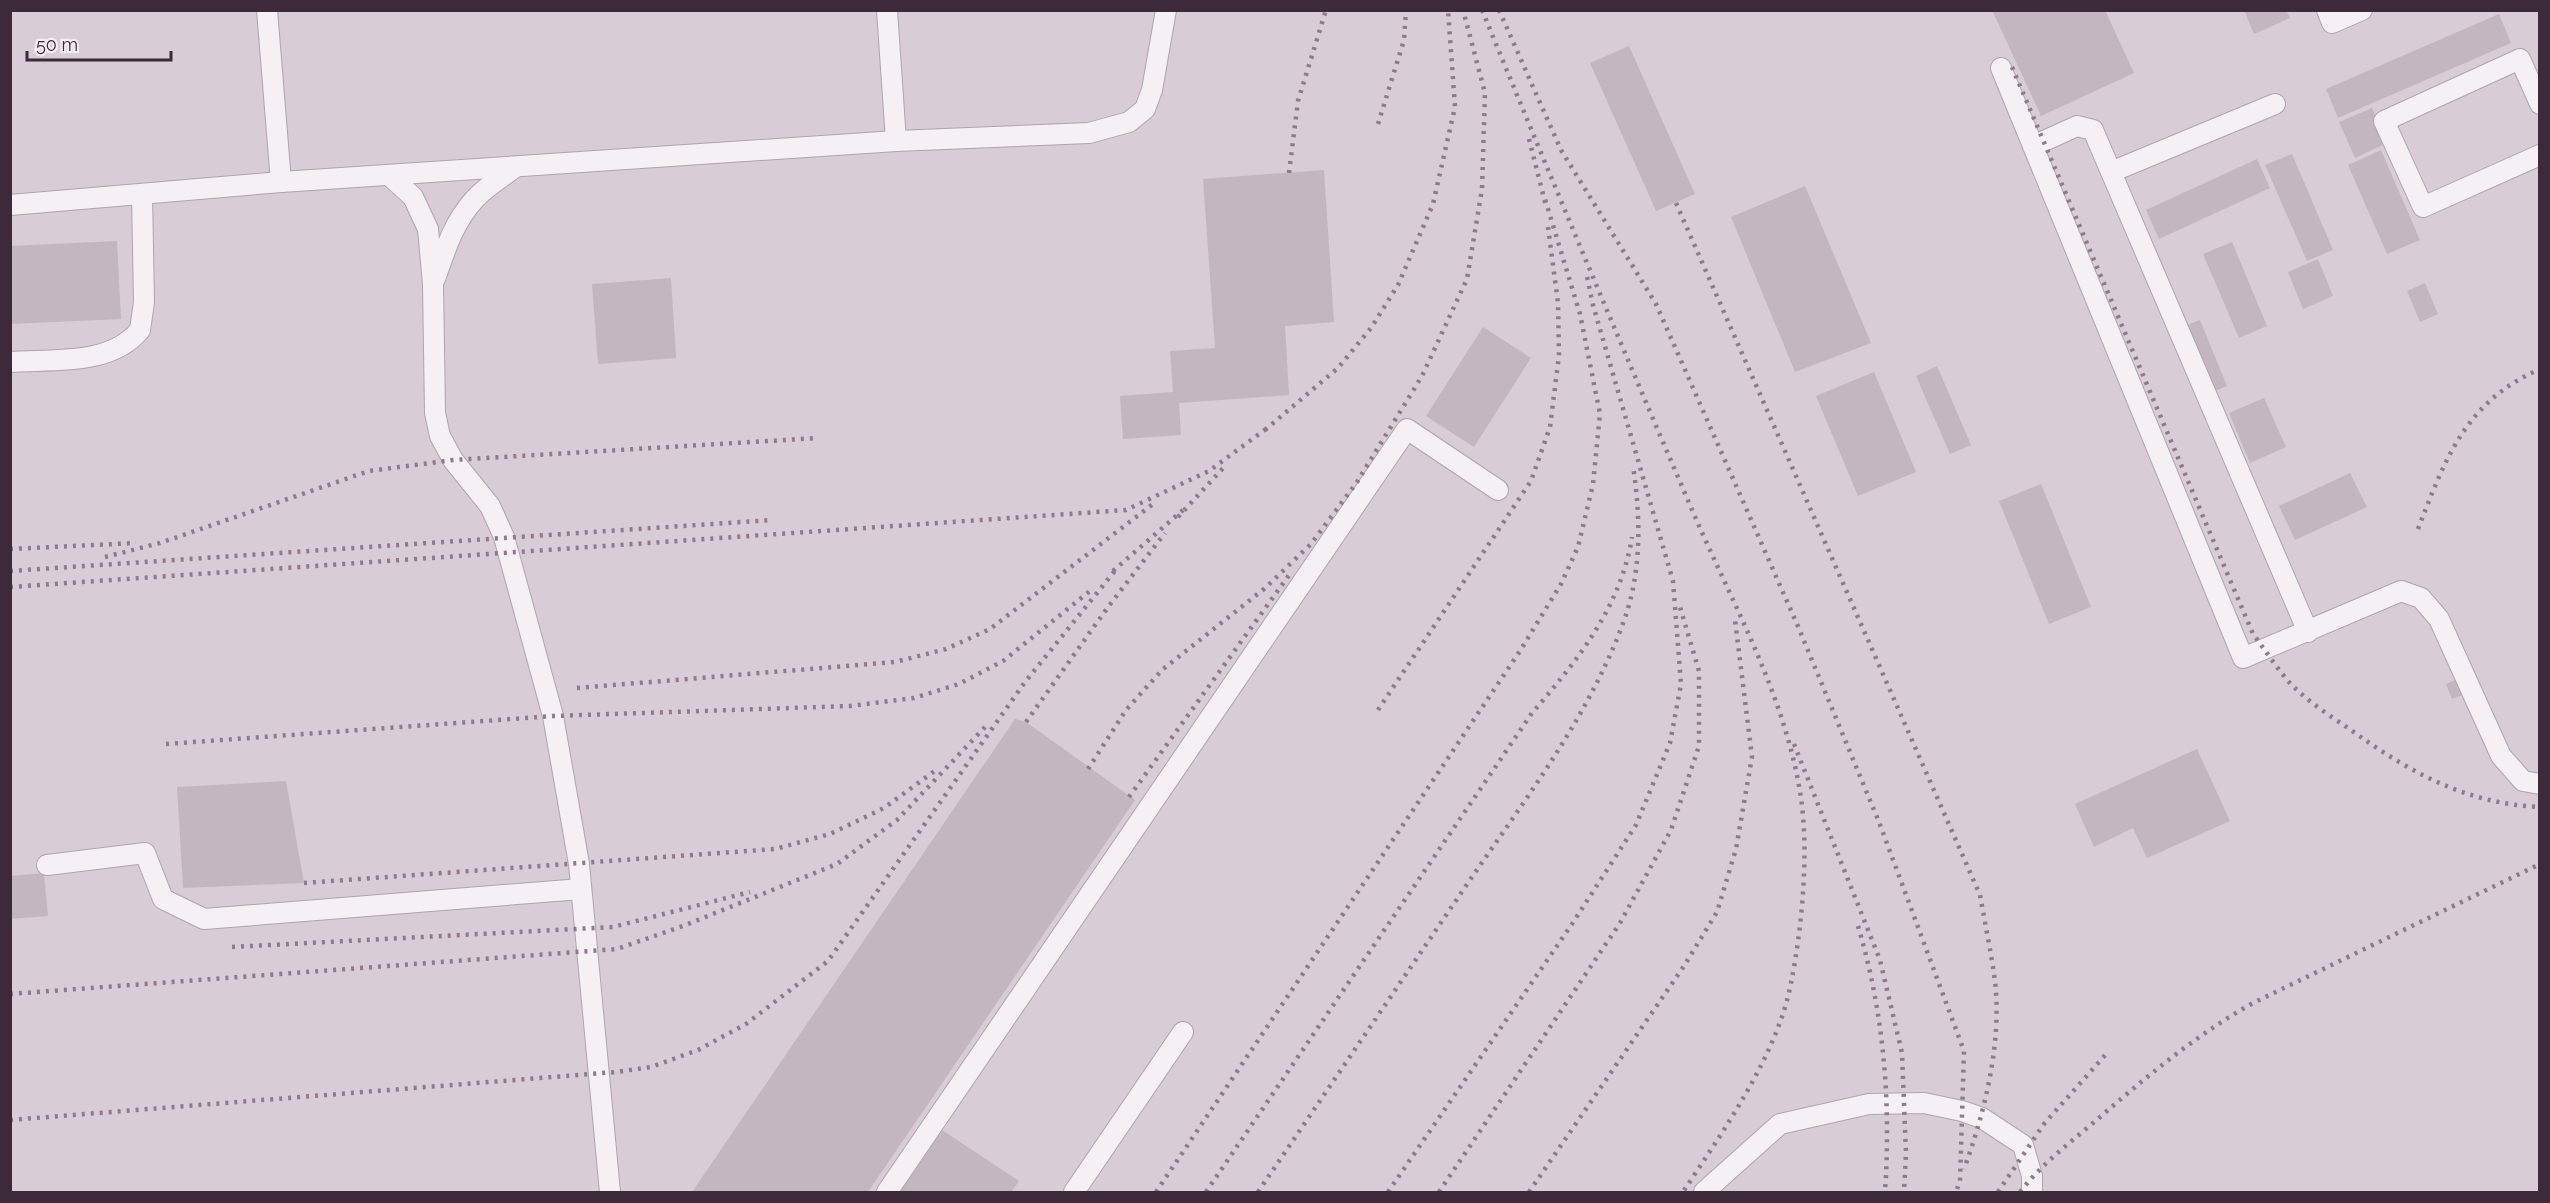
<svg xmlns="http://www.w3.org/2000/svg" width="2550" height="1203" font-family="Raleway,sans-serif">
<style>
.built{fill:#d8ccd6}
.building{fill:#c3b6c1}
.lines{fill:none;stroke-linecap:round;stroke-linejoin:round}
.minor-casing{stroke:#b0a4af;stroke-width:22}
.minor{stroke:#f5f0f4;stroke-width:20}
.rail{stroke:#8f798c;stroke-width:4.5;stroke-dasharray:3 6;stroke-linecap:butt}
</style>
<rect width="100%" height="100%" fill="#e6dee6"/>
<polygon class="built" points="10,11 2539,11 2539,1192 11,1192"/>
<g class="building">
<polygon points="1992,10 2105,10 2134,73 2041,116"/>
<polygon points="2244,10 2286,10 2290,18 2254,34"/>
<polygon points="2499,14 2511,43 2338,118 2326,89"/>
<polygon points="1629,46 1695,194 1656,211 1590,63"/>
<polygon points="2372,108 2387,143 2355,158 2339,122"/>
<polygon points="2381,150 2420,240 2387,254 2348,165"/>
<polygon points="2292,154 2333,250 2307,261 2265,165"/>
<polygon points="2257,159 2270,188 2159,239 2146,210"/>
<polygon points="1324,170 1334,322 1285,326 1289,395 1179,403 1181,435 1123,439 1120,396 1173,392 1170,351 1215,348 1203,179"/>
<polygon points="1805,186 1871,343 1795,372 1731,217"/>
<polygon points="117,241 121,319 10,324 10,246"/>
<polygon points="2232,242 2267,326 2239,338 2203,254"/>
<polygon points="2318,259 2333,296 2303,309 2288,272"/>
<polygon points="671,278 676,358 598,364 592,284"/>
<polygon points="2425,283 2438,314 2420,322 2407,291"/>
<polygon points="2200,320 2227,386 2215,391 2187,325"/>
<polygon points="1483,327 1531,358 1474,447 1426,416"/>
<polygon points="1937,366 1971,445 1950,454 1916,376"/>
<polygon points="1874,372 1916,472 1858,496 1816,396"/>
<polygon points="2264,398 2286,447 2250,463 2229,413"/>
<polygon points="2350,473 2367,507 2295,540 2279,506"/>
<polygon points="2041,484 2091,607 2049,624 1999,501"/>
<polygon points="2462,677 2468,693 2452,699 2446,684"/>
<polygon points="1015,719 1026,722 1135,800 868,1192 692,1192"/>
<polygon points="2197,749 2230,821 2147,858 2133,828 2094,847 2075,804"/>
<polygon points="286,781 304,883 183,888 177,787"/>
<polygon points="44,873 48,916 10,919 10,876"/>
<polygon points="942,1130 1019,1181 1011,1192 900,1192"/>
</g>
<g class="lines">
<g class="minor-casing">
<g id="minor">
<polyline points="267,10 281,182"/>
<polyline points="887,10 896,141"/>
<polyline points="2327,10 2332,23 2362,10"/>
<polyline points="2001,68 2243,658 2401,591 2421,598 2439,619 2501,756 2523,781 2540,784"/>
<polyline points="2540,104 2520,59 2384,121 2423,207 2540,155"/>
<polyline points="2033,146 2077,126 2093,130 2308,632"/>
<polyline points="2111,172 2275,104"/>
<polyline points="390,176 413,197 428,229 433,284 435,413 440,436 453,460 490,506 504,537 553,716 579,864 610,1192"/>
<polyline points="10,205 281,182 896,141 1089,133 1129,122 1145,109 1152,90 1166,10"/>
<path d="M435 279C445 251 453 223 474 200 484 188 501 178 514 168"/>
<path d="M10 362C54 359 110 366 140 330L144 302 142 195"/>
<polyline points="47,865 145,853 163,899 204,919 581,889"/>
<polyline points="887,1192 1407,429 1498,490"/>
<polyline points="1074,1192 1183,1032"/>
<polyline points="1704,1192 1780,1124 1869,1104 1924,1103 1962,1111 1982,1118 2023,1145 2032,1176 2032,1192"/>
</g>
</g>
<use href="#minor" class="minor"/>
<g class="rail">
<path d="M1482 10C1551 178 1621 345 1693 512 1733 605 1786 697 1801 798 1809 854 1802 928 1791 983 1777 1056 1723 1131 1683 1192"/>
<polyline points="1499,10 1561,150 1656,304 1797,624 1879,822 1964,1051 1960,1181 1956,1192"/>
<path d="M2012 67 2253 634C2265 650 2276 667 2289 682 2307 701 2330 716 2351 730 2409 772 2467 804 2540 807"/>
<polyline points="1378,124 1404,40 1406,10"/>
<polyline points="1529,139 1546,206"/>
<polyline points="1289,173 1298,101 1326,10"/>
<path d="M1676 203 1980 895C1985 923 1991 952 1995 981 2002 1042 1985 1112 1964 1169"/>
<polyline points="1265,430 1338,368 1371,328 1398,285 1433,204 1455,107 1448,10"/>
<polyline points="1178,517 1225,466"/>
<path d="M2418 529C2445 459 2466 401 2540 369"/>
<polyline points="10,549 136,543"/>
<polyline points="105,557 160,543 369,471 453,460 818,438"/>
<polyline points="10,571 772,520"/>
<polyline points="1113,571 1183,510"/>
<polyline points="10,587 1126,510 1209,471 1270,426"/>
<polyline points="577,688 895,662 946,649 990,629 1153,504"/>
<polyline points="1378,710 1531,481 1550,427 1559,355 1558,303 1548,227"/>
<polyline points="1026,722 1108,607 1165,533"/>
<polyline points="166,744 553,716 850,706 914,698 959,684 1003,661 1090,591"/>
<polyline points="1794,744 1880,960 1902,1053 1906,1153 1904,1192"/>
<polyline points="1088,769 1126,710 1162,670 1264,589 1311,544 1357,482 1422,376 1467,279 1482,189 1485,93 1463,10"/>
<polyline points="1129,797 1292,571"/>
<polyline points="304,883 775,849 830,834 884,808 936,770"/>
<path d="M1858 926C1884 1013 1891 1102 1885 1192"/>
<polyline points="232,947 613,927 750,892"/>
<polyline points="10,994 617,949 683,926 837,864 897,820 985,727"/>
<polyline points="10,1120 616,1072 651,1067 698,1050 746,1024 828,961 1025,682 1118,567"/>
<polyline points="1156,1192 1520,651 1561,584 1578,547 1593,484 1600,414 1580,314 1545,199"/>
<path d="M1206 1192 1532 713C1577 661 1621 607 1632 537"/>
<path d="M1258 1192C1330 1086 1402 980 1474 874 1528 796 1588 716 1622 626 1642 575 1641 519 1633 466"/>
<polyline points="1388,1192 1572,924 1636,825 1670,743 1681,684 1673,581 1593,305 1586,272"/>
<polyline points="1439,1192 1620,923 1671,830 1699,746 1699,671 1680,607"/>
<polyline points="1529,1192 1684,966 1717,912 1736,849 1752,757 1735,620"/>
<polyline points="1998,1192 2044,1124 2107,1053"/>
<path d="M2020 1192C2040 1166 2067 1145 2093 1123 2144 1079 2194 1036 2253 1003L2540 864"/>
</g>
</g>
<rect width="2550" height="1203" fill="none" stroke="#3c293a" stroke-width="24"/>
<path d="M27 51v9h144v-9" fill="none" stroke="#3c293a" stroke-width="3"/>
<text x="36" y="51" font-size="18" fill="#3c293a" stroke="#f4edf4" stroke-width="4.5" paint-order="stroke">50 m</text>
</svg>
